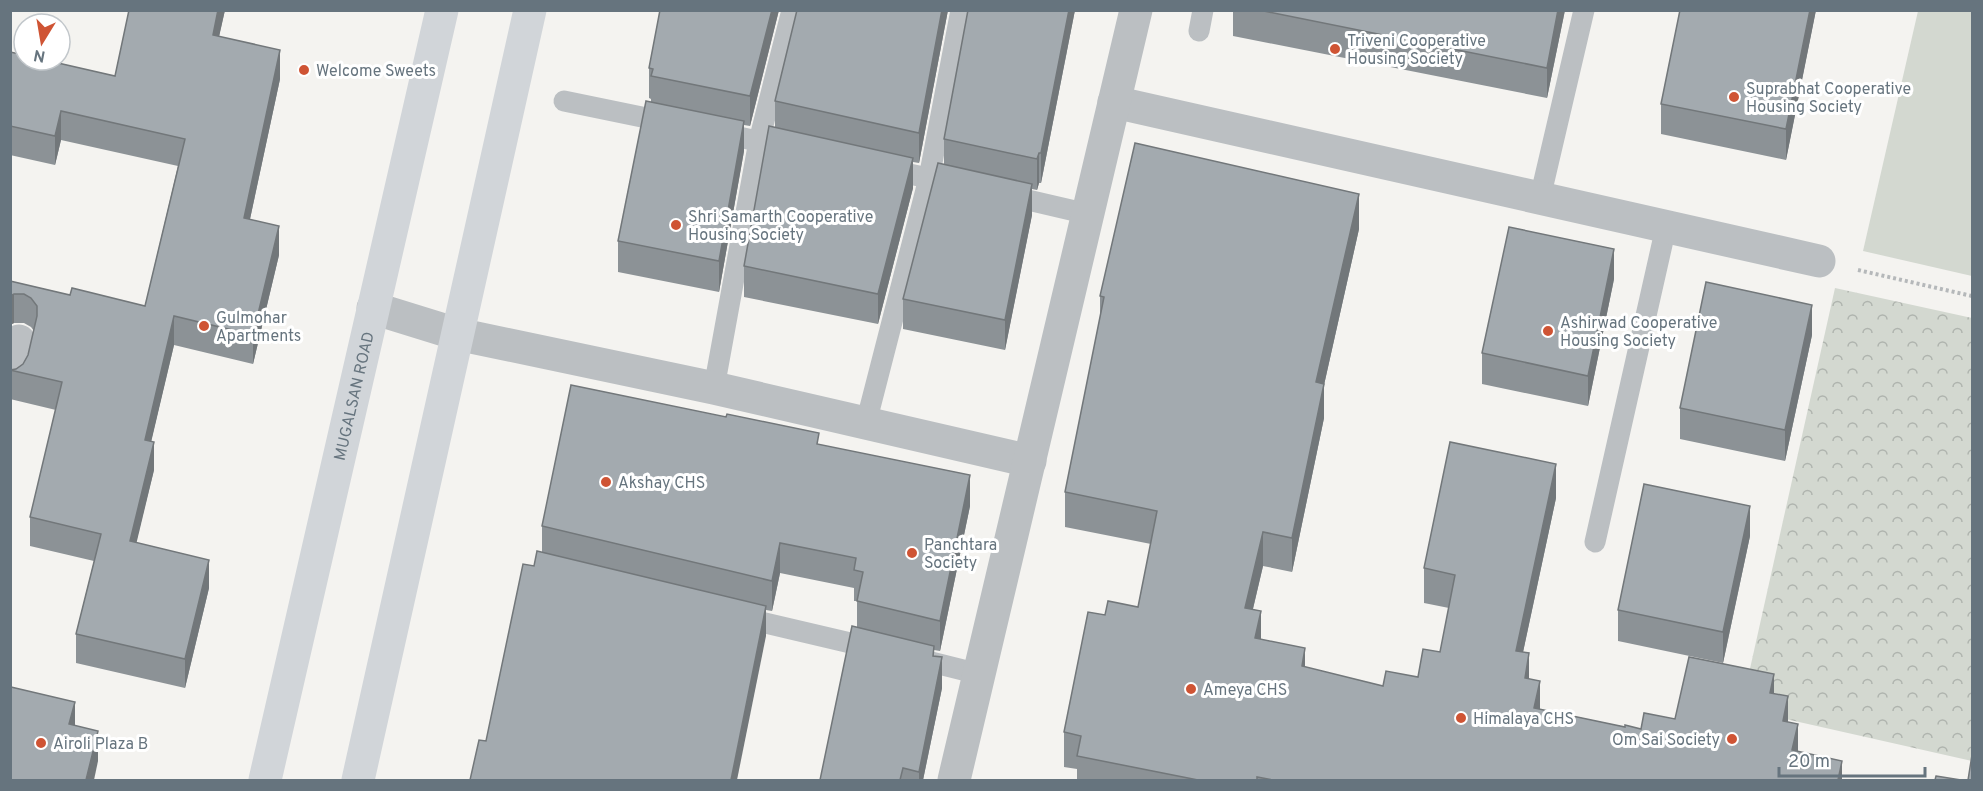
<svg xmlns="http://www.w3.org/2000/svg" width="1983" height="791" font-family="Overpass,sans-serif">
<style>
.forest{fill:url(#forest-crowns)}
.pitch{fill:#d3d8d0}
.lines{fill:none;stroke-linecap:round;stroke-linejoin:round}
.path{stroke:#b5b8ba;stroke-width:4;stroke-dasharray:3 3;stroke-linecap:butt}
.service{stroke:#bbbfc2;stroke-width:21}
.minor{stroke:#bbbfc2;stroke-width:33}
.secondary{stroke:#d1d5d9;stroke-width:33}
.wall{fill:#8c9296}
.shaded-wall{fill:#72777a}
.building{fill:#a3aaaf;stroke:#72777a;stroke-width:1.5}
.poi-dot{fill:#cf5434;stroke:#fff;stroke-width:2}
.labels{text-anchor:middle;stroke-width:6;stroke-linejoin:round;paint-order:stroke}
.poi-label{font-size:16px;fill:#66747e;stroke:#fff;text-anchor:start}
.street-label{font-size:16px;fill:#66747e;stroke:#fff}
</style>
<defs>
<pattern id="forest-crowns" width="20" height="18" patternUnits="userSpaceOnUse" patternTransform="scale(1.5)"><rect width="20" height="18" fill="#d3d8d0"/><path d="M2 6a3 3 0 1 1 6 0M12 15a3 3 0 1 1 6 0" fill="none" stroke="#afb4ae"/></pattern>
</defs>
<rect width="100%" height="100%" fill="#f4f3f0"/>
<polygon class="forest" points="1835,288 1972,318 1972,761 1741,709"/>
<polygon class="pitch" points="1918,11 1972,11 1972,276 1863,251"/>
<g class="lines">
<polyline class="path" points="1858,270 1972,296"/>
<g class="service">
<polyline points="1199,31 1203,10"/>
<polyline points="564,101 671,123"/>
<polyline points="716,132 794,149"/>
<polyline points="886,169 961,185"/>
<polyline points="1006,195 1088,214"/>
<polyline points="1540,198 1584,10"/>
<polyline points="714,388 759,141 792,10"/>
<polyline points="866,423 929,178 961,10"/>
<polyline points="1595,542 1666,227"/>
<polyline points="740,617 876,649"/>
<polyline points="915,658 979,674"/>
</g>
<g class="minor">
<polyline points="1114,102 1819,261"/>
<polyline points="373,308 457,334 714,388 1030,461"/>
<polyline points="10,380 19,341"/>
<polyline points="954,780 1136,10"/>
</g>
<g class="secondary">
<path id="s1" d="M265 780 442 10"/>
<polyline points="358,780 530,10"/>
</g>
</g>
<g class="wall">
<polygon points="129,10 225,10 219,36 280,79 250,219 279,255 253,364 174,345 151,441 154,470 136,542 209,588 185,688 76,663 76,634 94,561 30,546 30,517 56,410 10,399 10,369 16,369 23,364 28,355 34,331 31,327 24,323 14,323 10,325 10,281 70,295 145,306 178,166 61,140 55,165 10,155 10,52 115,76"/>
<polygon points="660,10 779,10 750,126 744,125 744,151 719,292 618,272 618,241 651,102 651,99 649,98 649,68"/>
<polygon points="948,10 919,163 913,162 913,188 878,324 744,297 744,266 775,127 775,101"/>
<polygon points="968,10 1075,10 1041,183 1039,183 1037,190 1032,189 1032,215 1005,350 903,329 903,299 944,165 944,139"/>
<polygon points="1233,10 1565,10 1547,98 1233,36"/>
<polygon points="1680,10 1816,10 1786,160 1661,134 1661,104"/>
<polygon points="1359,229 1324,385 1324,418 1292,572 1263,566 1253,609 1261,639 1305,667 1383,686 1418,677 1440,652 1449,608 1424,603 1424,568 1556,498 1523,652 1529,679 1540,709 1625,727 1641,729 1774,693 1788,722 1798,752 1842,780 1077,780 1077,769 1064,767 1064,732 1105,615 1138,607 1151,544 1065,527 1065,492 1100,320 1100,296"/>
<polygon points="1614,279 1588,406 1482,384 1482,353"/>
<polygon points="1812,335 1785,461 1680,439 1680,408"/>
<polygon points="819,445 970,506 940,651 934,650 934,656 942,688 923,780 820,780 857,627 857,601 854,601 854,588 780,573 772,611 766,610 766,636 486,741 534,566 542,552 542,526"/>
<polygon points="1750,536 1723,663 1618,641 1618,610"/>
</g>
<g class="shaded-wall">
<polygon points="218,10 225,10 213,64 213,35"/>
<polygon points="772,10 779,10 750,126 750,96"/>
<polygon points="942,10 948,10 919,163 919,133"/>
<polygon points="1069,10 1075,10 1041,183 1041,153"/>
<polygon points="1558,10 1565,10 1547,98 1547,68"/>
<polygon points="1810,10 1816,10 1786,160 1786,129"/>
<polygon points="280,50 280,79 244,247 244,218"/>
<polygon points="61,111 61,140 55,165 55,136"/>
<polygon points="744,121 744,151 719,292 719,261"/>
<polygon points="1039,153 1039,183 1037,190 1037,159"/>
<polygon points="913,158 913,188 878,324 878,294"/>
<polygon points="1032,184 1032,215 1005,350 1005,320"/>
<polygon points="1359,194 1359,229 1324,385 1324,418 1292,572 1292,538 1316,382"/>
<polygon points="279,226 279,255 253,364 253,335"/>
<polygon points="1614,249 1614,279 1588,406 1588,376"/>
<polygon points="14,294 14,323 10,325 10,296"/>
<polygon points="1812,305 1812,335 1785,461 1785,430"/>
<polygon points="174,316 174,345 145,468 145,440"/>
<polygon points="154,442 154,470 130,570 130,541"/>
<polygon points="1556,464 1556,498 1516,685 1516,651"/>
<polygon points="970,475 970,506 940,651 940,621"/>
<polygon points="1750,506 1750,536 1723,663 1723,632"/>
<polygon points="1263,532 1263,566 1245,642 1245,608"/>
<polygon points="780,543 780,573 772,611 772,581"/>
<polygon points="209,560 209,588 185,688 185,659"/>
<polygon points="766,606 766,636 737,780 731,780"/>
<polygon points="1261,611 1261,645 1255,638"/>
<polygon points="1305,648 1305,682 1302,666"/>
<polygon points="1529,653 1529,688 1525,678"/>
<polygon points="942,657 942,688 923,780 919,780 919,772"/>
<polygon points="1774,674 1774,709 1770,693"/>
<polygon points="1540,681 1540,715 1534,708"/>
<polygon points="1788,696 1788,730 1783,721"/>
<polygon points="75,702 75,733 69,724"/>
<polygon points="1798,724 1798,758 1792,750"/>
<polygon points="98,731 98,761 94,780 86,780"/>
<polygon points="1842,761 1842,780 1838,780"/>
</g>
<g class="building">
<polygon points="129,10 218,10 213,35 280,50 244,218 279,226 253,335 174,316 145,440 154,442 130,541 209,560 185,659 76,634 101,534 30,517 62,382 10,370 16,369 23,364 28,355 37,316 37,306 31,298 24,294 14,294 10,296 10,281 70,295 72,288 145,306 185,139 61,111 55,136 10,126 10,52 24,55 24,60 45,60 115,76"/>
<polygon points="660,10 772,10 750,96 651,76 653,69 649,68"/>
<polygon points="797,10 942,10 919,133 775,101"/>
<polygon points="968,10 1069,10 1041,153 1039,153 1037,159 944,139"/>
<polygon points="1259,10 1558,10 1547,68"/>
<polygon points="1680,10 1810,10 1786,129 1661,104"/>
<polygon points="646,101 744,121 719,261 618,241"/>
<polygon points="769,126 913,158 878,294 744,266"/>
<polygon points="1135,143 1359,194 1316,382 1324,384 1292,538 1263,532 1245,608 1261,611 1255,638 1305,648 1302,666 1383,686 1386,671 1418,677 1423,649 1440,652 1455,575 1424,568 1450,442 1556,464 1516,651 1529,653 1525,678 1540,681 1534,708 1625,727 1625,725 1641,729 1644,713 1675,719 1689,657 1774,674 1770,693 1788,696 1783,721 1798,724 1792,750 1842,761 1838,780 1273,780 1257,777 1257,780 1198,780 1077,756 1081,736 1064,732 1088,612 1105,615 1108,601 1138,607 1157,511 1065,492 1104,297 1100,296"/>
<polygon points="938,163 1032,184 1005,320 903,299"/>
<polygon points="1509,227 1614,249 1588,376 1482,353"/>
<polygon points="1706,282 1812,305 1785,430 1680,408"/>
<polygon points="571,385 726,417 727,414 819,433 817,444 970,475 940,621 857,601 863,572 854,570 856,558 780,543 772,581 542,526"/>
<polygon points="1644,484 1750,506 1723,632 1618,610"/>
<polygon points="537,551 766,606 731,780 470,780 479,740 486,741 523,564 534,566"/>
<polygon points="852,626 934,646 933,656 942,657 919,772 903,768 900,780 820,780"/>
<polygon points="11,687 75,702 69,724 98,731 86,780 10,780"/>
<polygon points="1972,755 1972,780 1968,780"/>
<polygon points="1936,776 1961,780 1935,780"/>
</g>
<g class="poi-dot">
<circle cx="1335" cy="49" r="6"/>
<circle cx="304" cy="70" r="6"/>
<circle cx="1734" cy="97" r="6"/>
<circle cx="676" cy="225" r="6"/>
<circle cx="204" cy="326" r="6"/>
<circle cx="1548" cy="331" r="6"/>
<circle cx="606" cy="482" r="6"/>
<circle cx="912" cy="553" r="6"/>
<circle cx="1191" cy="689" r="6"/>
<circle cx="1461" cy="718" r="6"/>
<circle cx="1732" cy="739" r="6"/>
<circle cx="41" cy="743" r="6"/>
</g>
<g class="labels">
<g class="poi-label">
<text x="1347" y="46">Triveni Cooperative<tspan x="1347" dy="18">Housing Society</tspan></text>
<text x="316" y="76">Welcome Sweets</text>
<text x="1746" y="94">Suprabhat Cooperative<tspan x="1746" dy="18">Housing Society</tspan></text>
<text x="688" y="222">Shri Samarth Cooperative<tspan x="688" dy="18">Housing Society</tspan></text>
<text x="216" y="323">Gulmohar<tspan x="216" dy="18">Apartments</tspan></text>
<text x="1560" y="328">Ashirwad Cooperative<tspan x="1560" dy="18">Housing Society</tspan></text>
<text x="618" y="488">Akshay CHS</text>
<text x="924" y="550">Panchtara<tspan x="924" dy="18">Society</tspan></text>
<text x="1203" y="695">Ameya CHS</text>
<text x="1473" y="724">Himalaya CHS</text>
<text x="1720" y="745" text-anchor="end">Om Sai Society</text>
<text x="53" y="749">Airoli Plaza B</text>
</g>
<g class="street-label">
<text dy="6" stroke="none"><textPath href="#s1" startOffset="394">MUGALSAN ROAD</textPath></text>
</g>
</g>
<rect width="1983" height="791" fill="none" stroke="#66747e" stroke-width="24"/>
<g transform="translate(42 42) rotate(191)"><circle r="28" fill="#ffffff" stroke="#c2c7cb" stroke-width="1.5"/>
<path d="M0-4.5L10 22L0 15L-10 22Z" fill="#cf5434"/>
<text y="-9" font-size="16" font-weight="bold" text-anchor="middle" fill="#66747e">N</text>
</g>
<path d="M1779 767v9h146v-9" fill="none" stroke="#66747e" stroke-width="3"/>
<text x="1788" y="767" font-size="18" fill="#66747e" stroke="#ffffff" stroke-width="4.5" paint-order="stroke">20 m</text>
</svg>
